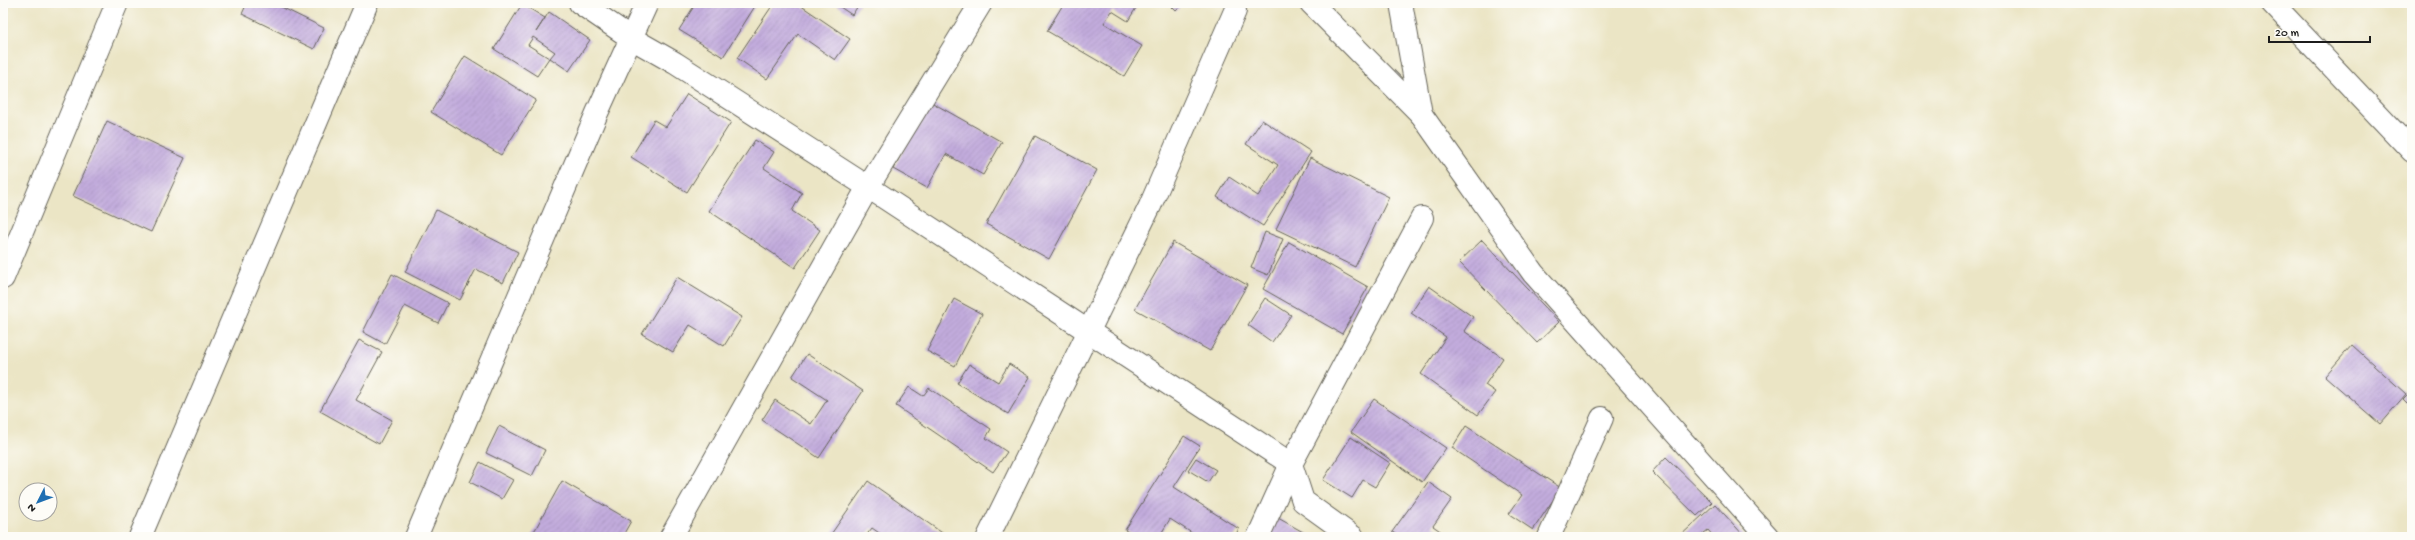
<svg xmlns="http://www.w3.org/2000/svg" width="2415" height="540" font-family="'Gochi Hand',sans-serif">
<style>
.building{fill:url(#building-hatch)}
.lines{fill:none;stroke-linecap:round;stroke-linejoin:round}
.minor-casing{stroke:#646257;stroke-width:24}
.minor{stroke:#fff;stroke-width:22}
</style>
<defs>
<pattern id="building-hatch" width="6" height="6" patternUnits="userSpaceOnUse"><rect width="6" height="6" fill="#c2acdd"/><path d="M-1 1l2-2M0 6l6-6M5 7l2-2" fill="none" stroke="#a693bd"/></pattern>
</defs>
<rect width="100%" height="100%" fill="#fdfcf7"/>
<filter id="ink" filterUnits="userSpaceOnUse"><feTurbulence type="fractalNoise" baseFrequency=".025" numOctaves="2"/><feDisplacementMap in="SourceGraphic" scale="8" xChannelSelector="R" yChannelSelector="G"/><feConvolveMatrix kernelMatrix="1 2 1 2 8 2 1 2 1" color-interpolation-filters="sRGB"/></filter>
<filter id="wash" filterUnits="userSpaceOnUse"><feTurbulence type="fractalNoise" baseFrequency=".012" numOctaves="4" result="noise"/><feDisplacementMap in="SourceGraphic" scale="16" xChannelSelector="R" yChannelSelector="G"/><feGaussianBlur stdDeviation="0.9" result="paint"/><feColorMatrix in="noise" values="0 0 0 0 0 0 0 0 0 0 0 0 0 0 0 0 0 1.4 0 .05"/><feComposite in="paint" operator="in"/></filter>
<g filter="url(#wash)">
<rect width="100%" height="100%" fill="#ebe5c5"/>
<g id="blocks">
<g class="building">
<polygon points="247,3 273,3 324,28 314,49 242,14"/>
<polygon points="696,3 757,3 723,57 679,30"/>
<polygon points="774,3 797,3 850,39 835,60 798,34 767,79 737,58"/>
<polygon points="834,3 860,3 852,15"/>
<polygon points="1064,3 1139,3 1128,21 1112,11 1104,23 1142,46 1124,76 1047,31"/>
<polygon points="1168,3 1184,3 1176,11"/>
<polygon points="522,4 545,18 536,32 549,12 590,40 569,71 550,58 555,52 533,37 528,45 549,58 537,76 494,49"/>
<polygon points="465,56 536,100 501,155 431,112"/>
<polygon points="687,94 731,122 687,192 631,157 654,120 666,127"/>
<polygon points="931,102 1002,142 983,175 946,154 927,188 893,169"/>
<polygon points="1262,120 1311,152 1263,226 1217,197 1229,177 1258,196 1278,165 1246,144"/>
<polygon points="107,121 185,158 151,232 73,196"/>
<polygon points="1035,136 1097,170 1049,259 986,224"/>
<polygon points="755,140 774,152 764,168 802,193 792,211 820,230 795,268 709,211"/>
<polygon points="1310,158 1389,197 1355,267 1276,229"/>
<polygon points="436,210 518,252 503,283 476,269 460,300 405,272"/>
<polygon points="1265,232 1283,239 1268,275 1251,268"/>
<polygon points="1482,240 1559,322 1537,343 1459,262"/>
<polygon points="1173,242 1247,285 1210,351 1135,309"/>
<polygon points="1289,242 1368,287 1342,334 1263,289"/>
<polygon points="392,274 448,303 438,323 405,306 385,344 363,332"/>
<polygon points="677,277 742,317 724,346 690,325 673,352 642,334"/>
<polygon points="1429,286 1473,317 1464,331 1503,358 1485,385 1495,392 1478,415 1421,374 1446,337 1411,313"/>
<polygon points="1265,298 1291,315 1272,342 1248,325"/>
<polygon points="954,299 982,314 955,366 927,351"/>
<polygon points="359,340 382,352 356,400 392,420 379,444 320,411"/>
<polygon points="2352,345 2406,394 2380,424 2325,376"/>
<polygon points="807,354 863,391 819,458 762,420 775,400 811,424 827,400 792,377"/>
<polygon points="969,364 998,382 1009,364 1030,377 1008,414 957,383"/>
<polygon points="909,387 923,396 929,388 991,429 986,438 1007,452 993,472 896,406"/>
<polygon points="2412,390 2412,408 2403,399"/>
<polygon points="1374,399 1446,448 1422,482 1351,432"/>
<polygon points="499,426 545,450 532,476 486,453"/>
<polygon points="1466,426 1561,488 1533,530 1509,514 1522,495 1452,448"/>
<polygon points="1184,436 1200,446 1174,487 1239,529 1234,537 1198,537 1170,519 1159,537 1136,537 1125,530"/>
<polygon points="1351,437 1390,463 1375,487 1363,480 1352,498 1323,480"/>
<polygon points="1666,457 1712,502 1697,516 1652,472"/>
<polygon points="1196,458 1216,470 1208,482 1188,470"/>
<polygon points="480,462 513,480 502,499 470,482"/>
<polygon points="562,481 631,521 622,537 531,537"/>
<polygon points="868,481 948,537 905,537 900,533 897,537 885,537 872,528 865,537 829,537"/>
<polygon points="1428,482 1452,499 1433,526 1449,537 1400,537 1392,532"/>
<polygon points="1715,504 1745,537 1714,537 1708,530 1699,537 1679,537"/>
<polygon points="1278,518 1312,537 1268,537"/>
</g>
</g>
</g>
<g filter="url(#ink)">
<use href="#blocks" fill-opacity="0" stroke="#646257" stroke-width="1"/>
<g class="lines">
<g class="minor-casing">
<g id="minor">
<polyline points="580,3 631,38 675,63 868,187 1291,464 1303,501 1353,537"/>
<polyline points="1311,3 1421,114 1533,273 1768,537"/>
<polyline points="1401,3 1421,114"/>
<polyline points="2272,3 2412,151"/>
<polyline points="3,278 117,3"/>
<polyline points="140,537 367,3"/>
<polyline points="416,537 597,113 647,3"/>
<polyline points="671,537 868,187 981,3"/>
<polyline points="988,537 1150,206 1235,11"/>
<polyline points="1258,537 1291,464 1422,218"/>
<polyline points="1549,537 1602,418"/>
</g>
</g>
<use href="#minor" class="minor"/>
</g>
</g>
<rect width="2415" height="540" fill="none" stroke="#fdfcf7" stroke-width="16"/>
<g transform="translate(38 502) rotate(228)"><circle r="19" fill="#fdfcf7" stroke="#a3a29f"/>
<path d="M0-3L7 15L0 10L-7 15Z" fill="#1f6fb2"/>
<text y="-6" font-size="11" font-weight="bold" text-anchor="middle" fill="#1c1c1c">N</text>
</g>
<path d="M2269 36v6h101v-6" fill="none" stroke="#1c1c1c" stroke-width="2"/>
<text x="2275" y="36" font-size="12" fill="#1c1c1c" stroke="#fdfcf7" stroke-width="3" paint-order="stroke">20 m</text>
</svg>
